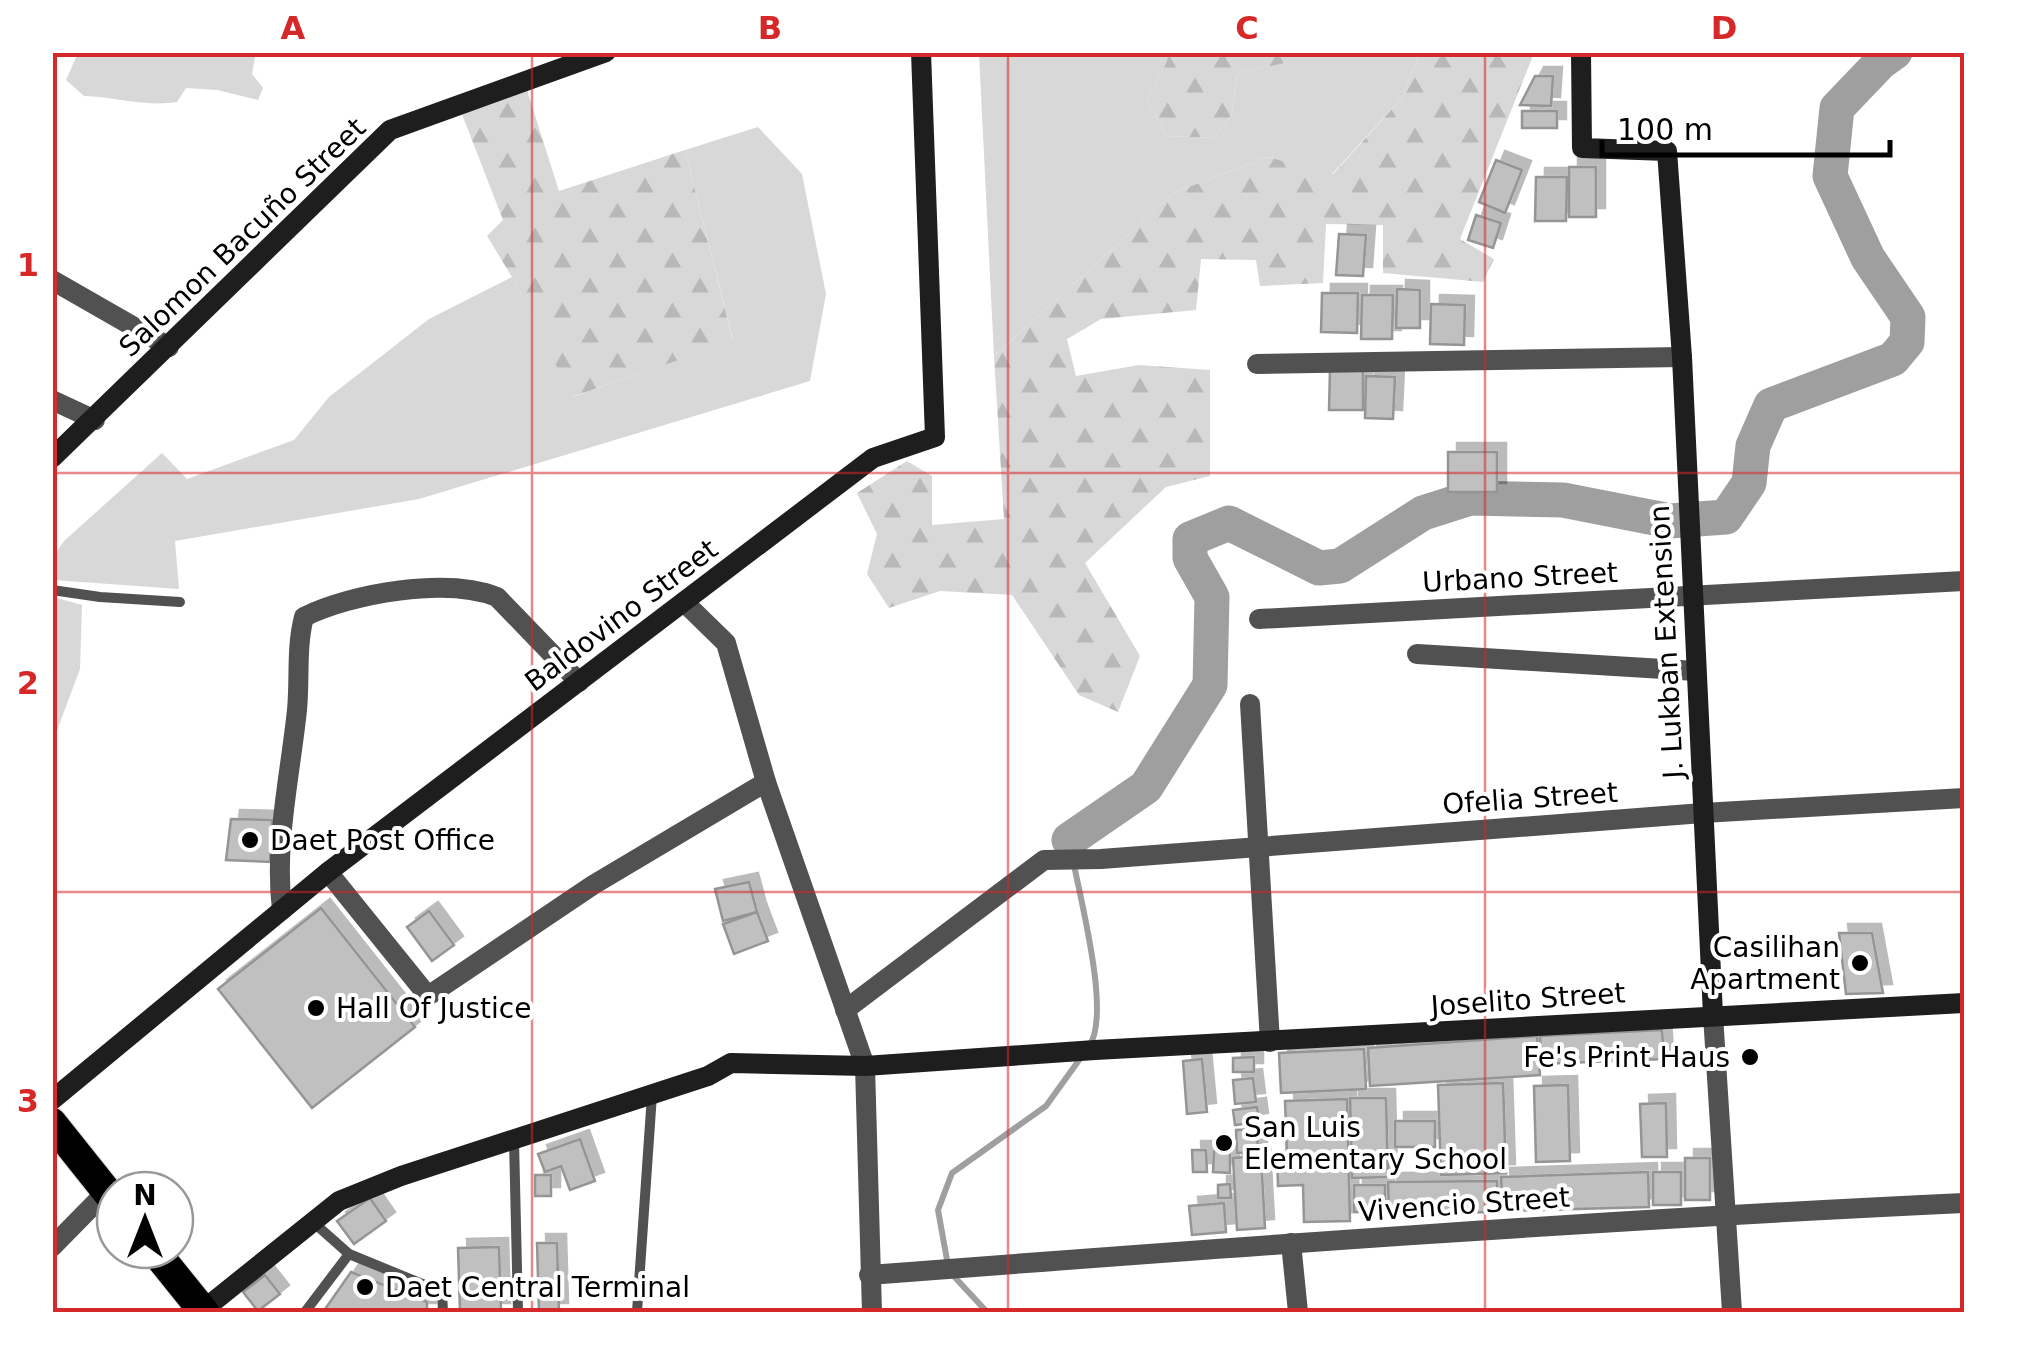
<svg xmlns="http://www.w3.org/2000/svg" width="2017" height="1365" font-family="'DejaVu Sans',sans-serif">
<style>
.green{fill:#d8d8d8}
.forest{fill:url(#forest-firs)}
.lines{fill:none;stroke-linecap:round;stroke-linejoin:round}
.stream{stroke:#9f9f9f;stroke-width:6}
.river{stroke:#9f9f9f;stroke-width:35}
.building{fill:#c0c0c0;stroke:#959595;stroke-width:2.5;filter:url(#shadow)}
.highway-casing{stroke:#dbdbdb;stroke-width:32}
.lane{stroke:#515151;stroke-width:10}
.street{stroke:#515151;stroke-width:20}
.secondary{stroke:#1e1e1e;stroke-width:20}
.highway{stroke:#000;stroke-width:30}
.grid{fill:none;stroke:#d62828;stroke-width:2.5;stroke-opacity:0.55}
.poi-dot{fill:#000;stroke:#fff;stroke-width:4}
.labels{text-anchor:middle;stroke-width:8;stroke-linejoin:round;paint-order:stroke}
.street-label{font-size:28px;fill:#000;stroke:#fff}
.poi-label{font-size:28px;fill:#000;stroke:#fff;text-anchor:start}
.neatline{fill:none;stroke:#d62828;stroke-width:4}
.grid-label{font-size:32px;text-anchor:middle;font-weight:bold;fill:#d62828}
</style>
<defs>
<pattern id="forest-firs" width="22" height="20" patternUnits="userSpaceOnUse" patternTransform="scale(2.5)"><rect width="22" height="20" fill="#d8d8d8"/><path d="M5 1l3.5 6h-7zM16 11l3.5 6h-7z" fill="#b8b8b8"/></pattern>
<filter id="shadow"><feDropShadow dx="9" dy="-9" stdDeviation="0" flood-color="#0004"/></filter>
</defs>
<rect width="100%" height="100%" fill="#fff"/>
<g class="green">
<path d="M256 52 252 74 263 88 258 100 217 90 186 88 177 102C142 107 118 97 84 96L66 80 78 53Z"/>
<polygon points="979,53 1168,53 1167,61 1147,100 1167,136 1214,138 1232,114 1237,73 1284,63 1289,53 1419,53 1403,97 1332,174 1268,157 1175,192 994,356"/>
<polygon points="758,127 802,174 826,294 810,381 419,499 175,541 179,589 53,580 53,557 64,541 162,453 187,479 294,440 329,397 429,319 512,277 573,397 733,340 685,150"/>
<polygon points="53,597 82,605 80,669 53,741"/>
</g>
<g class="forest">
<polygon points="1168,53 1168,52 1289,53 1285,63 1237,73 1232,114 1214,138 1167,136 1147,100 1167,61"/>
<polygon points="1419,53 1534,53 1460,239 1494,259 1483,282 1383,273 1383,225 1326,224 1323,283 1260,286 1256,260 1201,259 1196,310 1101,319 1067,339 1076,376 1139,365 1210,370 1210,476 1166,487 1085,563 1140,656 1118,712 1079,695 1012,595 940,591 889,608 867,574 877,534 857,493 907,461 932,476 932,525 1004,519 994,356 1175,192 1268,157 1333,174 1403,97"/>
<polygon points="526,87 559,191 685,150 733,341 572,397 512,277 487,236 503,220 460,109"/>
</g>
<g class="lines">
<g class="stream">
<path d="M1069 840C1076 883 1113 1014 1089 1046"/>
<polyline points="987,1312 949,1271 938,1210 952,1173 1046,1106 1082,1056"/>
</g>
<polyline class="river" points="1069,840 1146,787 1210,685 1212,597 1190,558 1190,539 1229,523 1319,568 1340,566 1423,513 1470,498 1563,500 1670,521 1726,517 1749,483 1753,446 1771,405 1893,359 1907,342 1908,317 1868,258 1830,176 1837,108 1881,62 1895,52"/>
</g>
<g class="building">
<polygon points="1535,76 1553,76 1551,106 1520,105"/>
<rect x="1522" y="111" width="35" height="17"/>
<polygon points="1496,160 1522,170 1505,213 1479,202"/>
<rect x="1569" y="167" width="27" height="50"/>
<polygon points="1536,177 1567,177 1566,221 1535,221"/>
<polygon points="1476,215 1501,223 1493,248 1468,240"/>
<polygon points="1339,234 1366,235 1363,276 1336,275"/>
<polygon points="1397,289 1420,290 1420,328 1396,328"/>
<polygon points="1322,293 1358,293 1357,333 1321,332"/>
<polygon points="1362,295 1393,295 1392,339 1361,339"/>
<polygon points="1431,304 1465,305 1464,345 1430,344"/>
<polygon points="1330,369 1363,369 1363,410 1329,410"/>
<polygon points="1366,376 1395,377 1393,419 1365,418"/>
<rect x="1448" y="452" width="49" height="40"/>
<polygon points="231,819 272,820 270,862 226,860"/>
<polygon points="749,882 757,912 723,921 715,889"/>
<polygon points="321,908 415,1027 312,1108 218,989"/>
<polygon points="429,911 454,945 432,961 407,927"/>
<polygon points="757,912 768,941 734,954 723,924"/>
<polygon points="1839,933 1872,933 1883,993 1846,994"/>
<polygon points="1662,1030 1664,1059 1541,1064 1540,1036"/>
<polygon points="1537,1036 1540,1075 1370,1086 1368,1048"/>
<polygon points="1364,1049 1366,1089 1281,1093 1279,1053"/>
<polygon points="1254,1057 1254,1072 1233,1072 1233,1058"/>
<polygon points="1202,1059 1207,1112 1187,1114 1183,1061"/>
<polygon points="1253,1078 1256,1102 1235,1104 1233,1080"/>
<polygon points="1503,1083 1506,1173 1441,1175 1438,1085"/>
<polygon points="1568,1085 1570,1161 1536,1162 1534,1086"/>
<polygon points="1350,1098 1386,1098 1388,1177 1352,1178"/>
<polygon points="1347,1099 1350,1221 1304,1222 1303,1185 1278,1186 1277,1152 1287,1152 1285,1101"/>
<polygon points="1666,1103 1667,1157 1642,1157 1640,1104"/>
<polygon points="1257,1107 1259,1122 1235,1125 1233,1110"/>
<rect x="1395" y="1121" width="40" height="26"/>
<polygon points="1257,1129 1258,1152 1237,1153 1236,1130"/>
<polygon points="580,1139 595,1181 570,1190 561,1166 545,1172 538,1154"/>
<polygon points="1192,1150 1206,1150 1207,1172 1193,1172"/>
<polygon points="1214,1151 1230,1151 1230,1173 1213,1172"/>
<polygon points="1261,1156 1265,1228 1237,1230 1233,1158"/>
<rect x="1685" y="1158" width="25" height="42"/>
<polygon points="1648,1172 1649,1207 1503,1211 1501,1177"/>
<rect x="1653" y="1172" width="28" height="33"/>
<rect x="535" y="1175" width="16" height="21"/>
<polygon points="1497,1181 1498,1212 1389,1214 1388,1182"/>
<polygon points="1230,1184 1231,1198 1218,1198 1218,1185"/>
<rect x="1354" y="1185" width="31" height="27"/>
<polygon points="370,1198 386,1221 354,1244 337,1221"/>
<polygon points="1224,1203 1226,1232 1192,1235 1189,1206"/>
<polygon points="537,1243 557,1243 559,1312 539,1312"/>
<polygon points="499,1247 501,1312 460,1312 458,1248"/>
<polygon points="351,1272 427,1302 427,1312 323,1312"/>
<polygon points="265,1275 280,1294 258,1311 243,1292"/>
</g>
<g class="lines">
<g class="highway-casing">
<g id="highway">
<polyline points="52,1123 115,1202"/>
<polyline points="154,1250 204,1312"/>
</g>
</g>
<g class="lane">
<polyline points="52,590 100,597 180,602"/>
<polyline points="514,1140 518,1312"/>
<polyline points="313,1222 349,1254 442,1292 443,1312"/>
<polyline points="305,1312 349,1254"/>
<polyline points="637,1312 652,1095"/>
</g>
<g class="street">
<polyline points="52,280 169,347"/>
<polyline points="1257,364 1682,357"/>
<polyline points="52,400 95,420"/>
<polyline points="684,602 726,643 766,782 865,1066 872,1312"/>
<polyline points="1259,619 1964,581"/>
<polyline points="1417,654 1696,671"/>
<polyline points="1250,704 1270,1042"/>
<polyline points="328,872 428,996 593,885 766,782"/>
<path d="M282 910C274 844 290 777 297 710 300 679 296 647 304 617 352 593 447 577 497 597L579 682"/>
<polyline points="845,1010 1044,860 1101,859 1703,813 1964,798"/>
<polyline points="1713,1015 1732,1312"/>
<polyline points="1291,1243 1298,1312"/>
<polyline points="52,1247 107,1191"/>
<path d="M869 1275C1234 1247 1599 1220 1964 1203"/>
</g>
<g class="secondary">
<polyline points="1581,52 1582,148 1667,151 1682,357 1713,1015"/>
<polyline points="52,458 390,130 606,52"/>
<polyline points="52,1100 328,872 873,458 935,437 921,52"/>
<polyline points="203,1310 339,1201 401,1176 708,1076 731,1063 865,1066 1095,1050 1964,1003"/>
</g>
<use href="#highway" class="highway"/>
</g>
<path class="grid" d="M532 52V1312M1008 52V1312M1485 52V1312M52 473H1964M52 892H1964"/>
<g class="poi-dot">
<circle cx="250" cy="840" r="10"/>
<circle cx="1860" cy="963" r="10"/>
<circle cx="316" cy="1008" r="10"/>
<circle cx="1750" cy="1057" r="10"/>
<circle cx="1224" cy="1143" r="10"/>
<circle cx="365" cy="1287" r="10"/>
</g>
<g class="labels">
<g class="street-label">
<text transform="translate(242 237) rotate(-44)" y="10">Salomon Bacuño Street</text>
<text transform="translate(1520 577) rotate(-3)" y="10">Urbano Street</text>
<text transform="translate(621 615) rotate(-37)" y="10">Baldovino Street</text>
<text transform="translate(1666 642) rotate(-93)" y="10">J. Lukban Extension</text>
<text transform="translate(1530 798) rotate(-4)" y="10">Ofelia Street</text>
<text transform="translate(1528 999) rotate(-4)" y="10">Joselito Street</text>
<text transform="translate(1464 1204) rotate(-4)" y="10">Vivencio Street</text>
</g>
<g class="poi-label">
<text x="270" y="850">Daet Post Office</text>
<text x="1840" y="957" text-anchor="end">Casilihan<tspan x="1840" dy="32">Apartment</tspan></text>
<text x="336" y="1018">Hall Of Justice</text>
<text x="1730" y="1067" text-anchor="end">Fe's Print Haus</text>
<text x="1244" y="1137">San Luis<tspan x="1244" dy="32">Elementary School</tspan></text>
<text x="385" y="1297">Daet Central Terminal</text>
</g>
</g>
<rect width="2017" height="1365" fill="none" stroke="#ffffff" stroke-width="110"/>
<g transform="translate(145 1220)"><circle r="48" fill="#ffffff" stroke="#999999" stroke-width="2.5"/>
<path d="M0-8L18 38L0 25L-18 38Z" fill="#000000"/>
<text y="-15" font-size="28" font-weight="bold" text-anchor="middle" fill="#000000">N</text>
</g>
<path d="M1602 140v15h288v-15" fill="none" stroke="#000000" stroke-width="5"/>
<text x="1617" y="140" font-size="30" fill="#000000" stroke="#ffffff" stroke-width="8" paint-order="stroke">100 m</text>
<rect x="55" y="55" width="1907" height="1255" class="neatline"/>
<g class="grid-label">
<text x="293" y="39">A</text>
<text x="770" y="39">B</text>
<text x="1247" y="39">C</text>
<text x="1724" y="39">D</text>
<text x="28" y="276">1</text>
<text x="28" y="694">2</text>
<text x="28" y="1112">3</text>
</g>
</svg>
